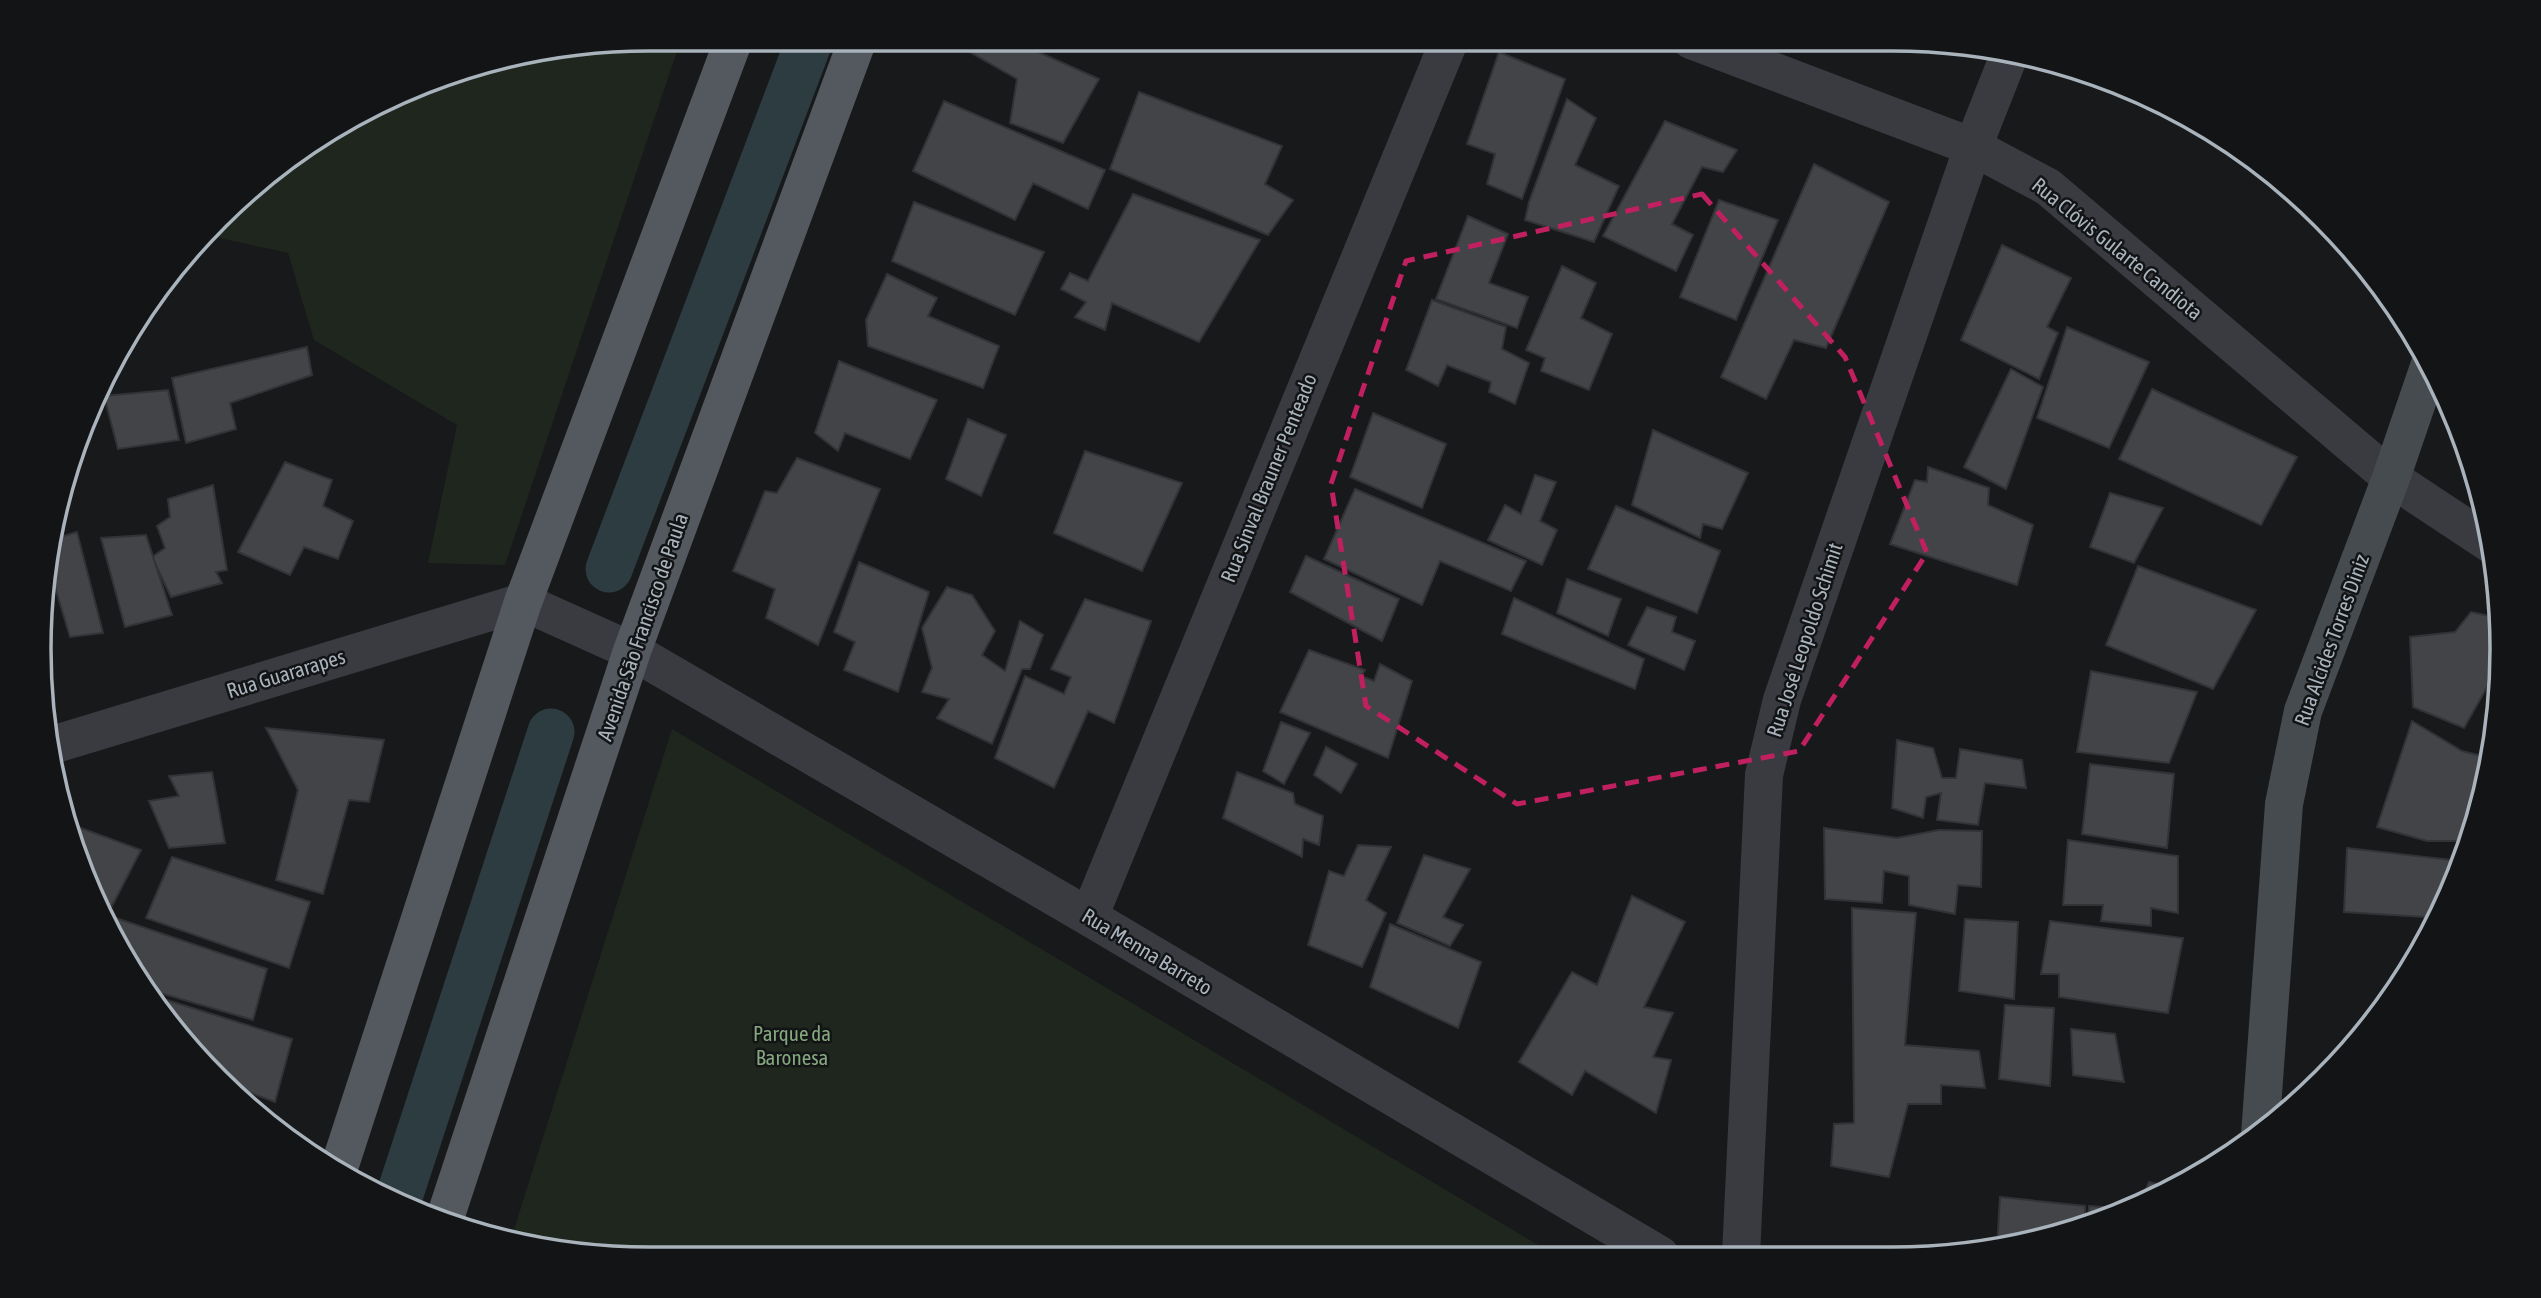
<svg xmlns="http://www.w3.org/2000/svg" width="2541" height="1298" font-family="'Asap Condensed',sans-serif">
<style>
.green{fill:#1e261d}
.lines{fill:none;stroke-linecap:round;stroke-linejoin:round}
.canal{stroke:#2c3c40;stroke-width:47}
.building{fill:#424448;stroke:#323337;stroke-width:2}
.path{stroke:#3f4347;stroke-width:4.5;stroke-dasharray:3.5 5;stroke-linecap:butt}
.street{stroke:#393b40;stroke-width:38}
.secondary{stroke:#464b50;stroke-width:38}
.primary{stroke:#54595f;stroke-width:38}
.marked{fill:none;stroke:#c12060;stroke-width:5;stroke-dasharray:14 9;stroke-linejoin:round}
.labels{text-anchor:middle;stroke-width:5;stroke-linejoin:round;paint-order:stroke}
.street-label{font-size:21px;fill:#a9b3bc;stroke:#131416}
.park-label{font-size:21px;fill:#85a87f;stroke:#131416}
.rim{fill:none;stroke:#a9b3bc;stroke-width:3.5}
</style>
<rect width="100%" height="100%" fill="#18191b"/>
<g class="green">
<polygon points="649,39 681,39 505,565 428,563 457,425 314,340 288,253 210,236 277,165 452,71"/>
<polygon points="672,729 1555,1255 609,1258 510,1242"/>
</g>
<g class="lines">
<g class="canal">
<polyline points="609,569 810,39"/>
<polyline points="397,1203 551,732"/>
</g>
</g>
<g class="building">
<polygon points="965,39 1019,39 1018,43 1099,79 1063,143 1010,123 1017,79 961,47"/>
<polygon points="1499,52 1565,79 1522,199 1487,184 1495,154 1467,144"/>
<polygon points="1139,92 1282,146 1265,184 1293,200 1268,235 1110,169"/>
<polygon points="1567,99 1596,118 1575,165 1619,186 1594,242 1525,220 1529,202"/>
<polygon points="944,101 1105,170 1088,209 1033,183 1015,220 913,171"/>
<polygon points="1665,121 1737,150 1723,172 1702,167 1672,224 1693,235 1676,271 1603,236"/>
<polygon points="1814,164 1889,202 1826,348 1794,340 1766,399 1721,377"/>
<polygon points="1133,194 1260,240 1199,342 1112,303 1105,330 1075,317 1086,302 1061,289 1070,273 1088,281"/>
<polygon points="1719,200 1778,220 1736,320 1680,297"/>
<polygon points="914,202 1044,252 1015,315 892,261"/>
<polygon points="1468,216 1508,234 1489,283 1528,297 1517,328 1436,299"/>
<polygon points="2002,245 2071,278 2047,327 2058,333 2039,379 1961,340"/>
<polygon points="1562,266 1596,283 1581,318 1612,334 1589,390 1541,371 1545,358 1526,350"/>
<polygon points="887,274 937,298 928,316 999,346 983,388 868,346 866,320"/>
<polygon points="1432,300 1506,327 1502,349 1529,363 1515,404 1489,392 1491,382 1447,365 1438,386 1406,370"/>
<polygon points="2067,327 2149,362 2109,448 2037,418"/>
<polygon points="307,347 312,375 230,403 236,429 186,443 172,378"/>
<polygon points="839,361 937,400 910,459 845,433 838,451 815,433"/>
<polygon points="2011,369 2043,387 2006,489 1964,467"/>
<polygon points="2152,389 2297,457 2261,525 2119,459"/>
<polygon points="168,390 179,440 118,449 104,396"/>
<polygon points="1373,413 1446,444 1422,508 1350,477"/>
<polygon points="968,419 1006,435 981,496 946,479"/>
<polygon points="1653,430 1748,473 1722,529 1703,524 1700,538 1632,505"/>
<polygon points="1085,451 1182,483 1142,571 1054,533"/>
<polygon points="797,458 880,489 818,645 766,618 775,589 733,571 765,491 777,493"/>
<polygon points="285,462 332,480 323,506 353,521 338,559 304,547 290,575 238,552"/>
<polygon points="1928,467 1989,488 1988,505 2033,525 2017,585 1890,544 1915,480 1927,482"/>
<polygon points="1535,475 1556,482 1540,521 1557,530 1542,565 1488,540 1505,505 1521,514"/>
<polygon points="213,485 227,570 216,572 222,583 171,597 152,557 165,548 157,526 170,517 168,499"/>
<polygon points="1355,489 1526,561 1511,591 1440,561 1422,605 1324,559"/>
<polygon points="2110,493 2163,508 2134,563 2090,547"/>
<polygon points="1616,506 1720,551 1697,613 1588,569"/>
<polygon points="77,532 103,633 70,637 49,567 50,540"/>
<polygon points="146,535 172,615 125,627 101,538"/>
<polygon points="1306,556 1399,599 1382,641 1290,592"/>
<polygon points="859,562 929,592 898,692 844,670 855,642 834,632"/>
<polygon points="2138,566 2256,610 2213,689 2106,645"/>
<polygon points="1567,579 1621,599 1608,636 1557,613"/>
<polygon points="947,587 972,595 995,631 982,655 1005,671 1020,621 1043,635 1030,669 1022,669 992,744 937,718 949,699 922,692 932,668 922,628"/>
<polygon points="1514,598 1644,659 1635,689 1502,634"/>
<polygon points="1085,599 1151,621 1114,723 1088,711 1054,788 995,758 1025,676 1064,694 1071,677 1051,669"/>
<polygon points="1647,607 1676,617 1672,632 1695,641 1684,670 1628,645"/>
<polygon points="2471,612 2499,618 2501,676 2495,673 2464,728 2413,707 2410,637 2455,632"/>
<polygon points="1309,650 1365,670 1361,676 1374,681 1380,664 1412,681 1388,758 1280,712"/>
<polygon points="2091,671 2197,692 2169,763 2077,752"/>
<polygon points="2412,721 2462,751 2490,758 2482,807 2469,841 2427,841 2377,827"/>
<polygon points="1281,722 1310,733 1284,784 1263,771"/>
<polygon points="266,728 384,740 369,802 349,800 323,894 276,880 298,790"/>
<polygon points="1897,740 1933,748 1942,778 1956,778 1960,749 2022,760 2026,788 1985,783 1978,825 1937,820 1941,793 1926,797 1923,818 1892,808"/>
<polygon points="1326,747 1357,764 1341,793 1314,775"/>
<polygon points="2090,764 2174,774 2167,848 2082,834"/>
<polygon points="212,772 225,843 169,848 149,801 179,796 169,776"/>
<polygon points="1237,772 1293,793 1295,804 1323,816 1319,845 1303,839 1302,857 1223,818"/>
<polygon points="78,827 141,850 112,906 96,901 76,834"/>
<polygon points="1824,828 1897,838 1939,830 1982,831 1981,887 1958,885 1955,914 1909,905 1909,876 1884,871 1882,903 1825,899"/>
<polygon points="2068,840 2178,856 2178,913 2151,908 2151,926 2101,921 2103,905 2063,905"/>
<polygon points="1358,845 1391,847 1366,900 1386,913 1362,967 1308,945 1329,871 1344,876"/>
<polygon points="2347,848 2461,861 2440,918 2344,912"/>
<polygon points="1424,855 1470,869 1443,917 1463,925 1450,946 1397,923"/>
<polygon points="172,857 310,902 289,968 146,918"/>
<polygon points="1632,896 1685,922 1644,1007 1673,1013 1653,1057 1671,1060 1656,1113 1585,1071 1572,1095 1519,1062 1572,972 1597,985"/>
<polygon points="1852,908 1916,913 1905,1045 1979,1051 1985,1088 1941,1085 1941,1104 1908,1104 1889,1177 1831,1166 1834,1124 1854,1123"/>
<polygon points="104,914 267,969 253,1020 153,991 102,920"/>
<polygon points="1965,919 2018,922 2014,999 1959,991"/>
<polygon points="2050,921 2183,938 2168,1013 2059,997 2059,974 2041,974"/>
<polygon points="1390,924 1481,962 1458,1028 1370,987"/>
<polygon points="157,997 292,1039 275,1102 218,1081"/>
<polygon points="2005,1005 2054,1008 2050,1086 1999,1079"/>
<polygon points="2071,1029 2115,1034 2124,1082 2073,1075"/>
<polygon points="2149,1182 2170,1187 2140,1205"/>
<polygon points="2000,1197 2085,1206 2085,1224 1997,1248"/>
<polygon points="2089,1206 2133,1209 2125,1213 2088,1223"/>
</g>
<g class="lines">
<polyline class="path" points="1116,1257 1120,1246"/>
<g class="street">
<polyline points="1691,40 1973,147 2048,187 2391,478 2492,545"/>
<polyline points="49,746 523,602 632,651 1089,917 1660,1255"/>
<polyline points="1089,917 1450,39"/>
<polyline points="1741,1255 1764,775 1782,700 1973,147 2010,53"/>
</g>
<polyline class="secondary" points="2260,1135 2284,804 2303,711 2391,478 2430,364"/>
<g class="primary">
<polyline points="339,1168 523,602 734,39"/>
<polyline points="444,1221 632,651 858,39"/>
</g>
</g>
<path class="marked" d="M1702 194 1845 357 1927 553 1799 751 1517 804 1366 706 1331 484 1406 261Z"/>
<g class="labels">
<g class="street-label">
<text transform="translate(2117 249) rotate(39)" y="7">Rua Clóvis Gularte Candiota</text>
<text transform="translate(1269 478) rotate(-68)" y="7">Rua Sinval Brauner Penteado</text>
<text transform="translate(643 627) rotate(-71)" y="7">Avenida São Francisco de Paula</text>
<text transform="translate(1805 640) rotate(-72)" y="7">Rua José Leopoldo Schimit</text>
<text transform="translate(2332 640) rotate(-70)" y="7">Rua Alcides Torres Diniz</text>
<text transform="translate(286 674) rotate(-17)" y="7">Rua Guararapes</text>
<text transform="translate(1147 952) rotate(31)" y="7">Rua Menna Barreto</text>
</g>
<g class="park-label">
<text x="792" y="1041">Parque da<tspan x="792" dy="24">Baronesa</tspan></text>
</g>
</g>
<path d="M0 0H2541V1298H0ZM649 51H1892A598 598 0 0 1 2490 649V649A598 598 0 0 1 1892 1247H649A598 598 0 0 1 51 649V649A598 598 0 0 1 649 51Z" fill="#131416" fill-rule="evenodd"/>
<path class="rim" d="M649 51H1892A598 598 0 0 1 2490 649V649A598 598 0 0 1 1892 1247H649A598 598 0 0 1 51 649V649A598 598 0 0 1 649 51Z"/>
</svg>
